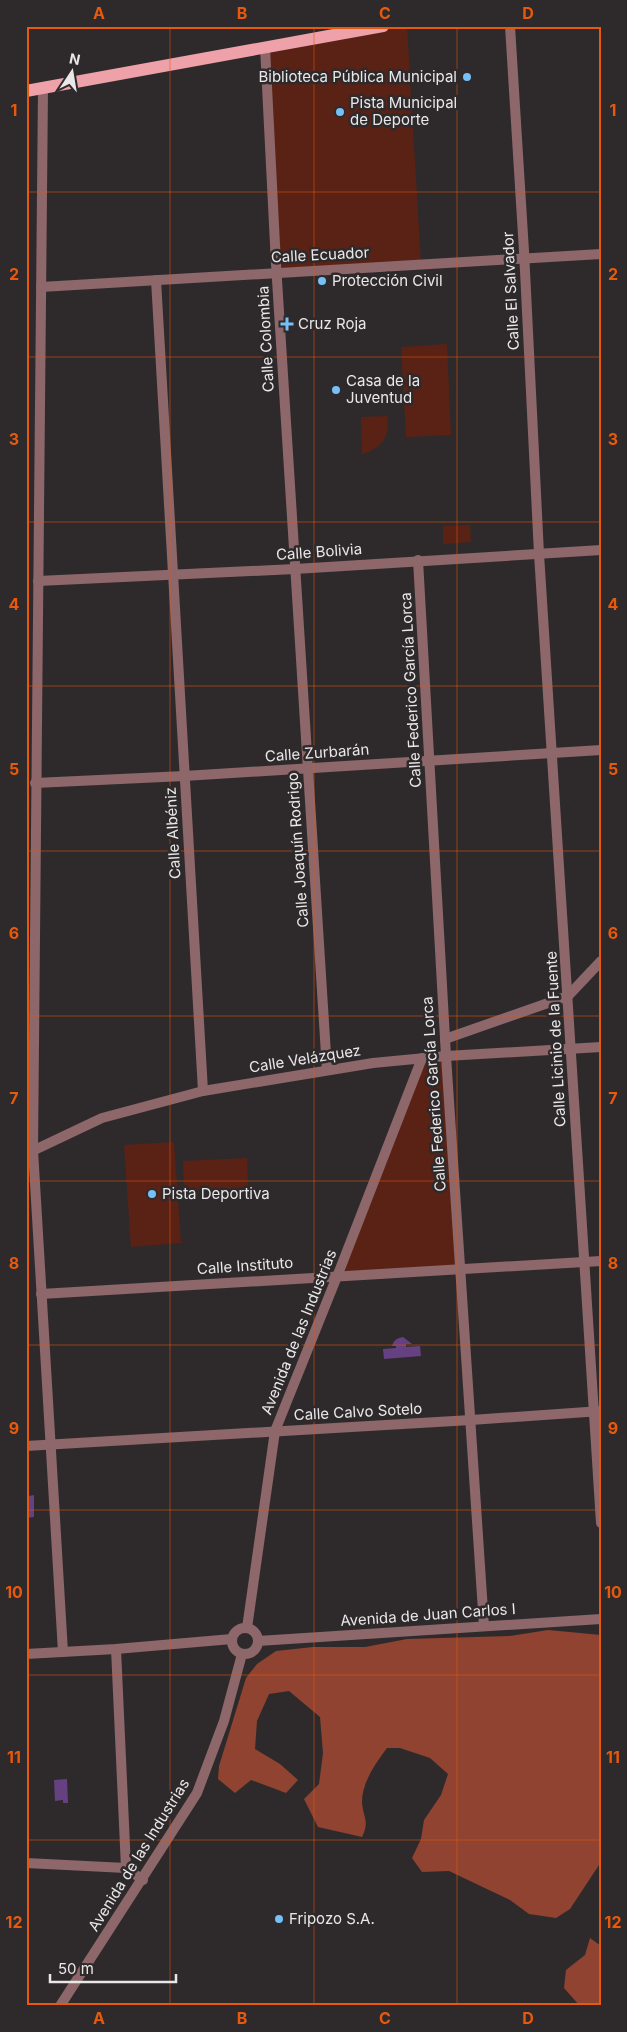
<svg xmlns="http://www.w3.org/2000/svg" width="627" height="2032" font-family="Inter,sans-serif">
<style>
.green{fill:#5a2215}
.forest{fill:#904331}
.water{fill:#654182}
.lines{fill:none;stroke-linecap:round;stroke-linejoin:round}
.pedestrian{stroke:#8d676a;stroke-width:10}
.minor{stroke:#8d676a;stroke-width:10}
.tertiary{stroke:#8d676a;stroke-width:10}
.primary{stroke:#eea1a9;stroke-width:12}
.grid{fill:none;stroke:#e8590c;stroke-width:1;stroke-opacity:0.55}
.poi-dot{fill:#77c0f7;stroke:#2e2a2c;stroke-width:2}
.labels{text-anchor:middle;stroke-width:5;stroke-linejoin:round;paint-order:stroke}
.poi-label{font-size:15px;fill:#eae7e8;stroke:#2e2a2c;text-anchor:start}
.street-label{font-size:15px;fill:#eae7e8;stroke:#2e2a2c}
.neatline{fill:none;stroke:#e8590c;stroke-width:2}
.grid-label{font-size:16px;text-anchor:middle;font-weight:bold;fill:#e8590c}
</style>
<rect width="100%" height="100%" fill="#2e2a2c"/>
<g class="green">
<polygon points="383,26 407,26 421,264 277,273 265,47"/>
<polygon points="26,117 28,119 26,437"/>
<polygon points="447,344 451,435 406,437 401,347"/>
<path d="M387 416C391 436 381 449 362 454L361 417Z"/>
<polygon points="470,525 471,542 443,544 443,526"/>
<polygon points="446,1056 461,1270 338,1275 422,1058"/>
<polygon points="174,1142 181,1243 131,1247 124,1145"/>
<polygon points="247,1158 248,1188 184,1191 183,1161"/>
</g>
<g class="forest">
<path d="M548 1630 601 1635V1862L570 1909 556 1918 529 1914 510 1900 449 1871 422 1872 412 1858 421 1839 424 1820 441 1795 448 1774 430 1758 400 1748H387C376 1763 362 1782 362 1802 363 1818 370 1821 362 1837L318 1827 304 1799 319 1784 323 1753 320 1717 289 1691 269 1694 257 1721 255 1749 280 1764 298 1780 286 1793 251 1780 235 1793 218 1779 219 1766 246 1678 257 1664 276 1651 313 1647H365L407 1639 510 1636Z"/>
<polygon points="590,1938 601,1946 601,2006 580,2006 564,1988 566,1970 585,1955"/>
</g>
<g class="water">
<path d="M403 1337 412 1344H406V1347L420 1346 421 1356 384 1359 383 1349 396 1348V1346H392C394 1340 397 1338 403 1337Z"/>
<polygon points="34,1495 34,1517 26,1518 26,1498 29,1498 29,1496"/>
<polygon points="67,1779 68,1803 63,1803 63,1800 55,1801 54,1780"/>
</g>
<g class="lines">
<polyline class="pedestrian" points="445,1039 568,996 601,961"/>
<g class="minor">
<polyline points="510,26 524,251 539,554 601,1523"/>
<polyline points="265,47 276,264 327,1070"/>
<polyline points="43,88 33,1150 63,1652"/>
<polyline points="156,280 203,1091"/>
<polyline points="41,287 601,254"/>
<polyline points="418,560 446,1056 484,1626"/>
<polyline points="38,581 295,569 601,550"/>
<polyline points="35,783 184,776 601,750"/>
<polyline points="26,1154 102,1118 203,1091 373,1063 446,1056 601,1047"/>
<polyline points="41,1294 601,1261"/>
<polyline points="26,1446 471,1420 601,1411"/>
<polyline points="247,1628 275,1431 340,1269 422,1058"/>
<polyline points="116,1649 126,1868"/>
<polyline points="26,1654 116,1649 232,1639"/>
<polyline points="26,1863 126,1868 143,1880"/>
<polyline points="60,2006 197,1793 224,1721 242,1654"/>
</g>
<g class="tertiary">
<circle cx="245" cy="1641" r="13"/>
<polyline points="258,1641 601,1619"/>
</g>
<polyline class="primary" points="26,91 383,26"/>
</g>
<path class="grid" d="M170 26V2006M314 26V2006M457 26V2006M26 192H601M26 357H601M26 522H601M26 686H601M26 851H601M26 1016H601M26 1181H601M26 1345H601M26 1510H601M26 1675H601M26 1840H601"/>
<g class="poi-dot">
<circle cx="467" cy="77" r="5"/>
<circle cx="340" cy="112" r="5"/>
<circle cx="322" cy="281" r="5"/>
<path d="M284.5 316.5h5v5h5v5h-5v5h-5v-5h-5v-5h5z"/>
<circle cx="336" cy="390" r="5"/>
<circle cx="152" cy="1194" r="5"/>
<circle cx="279" cy="1919" r="5"/>
</g>
<g class="labels">
<g class="poi-label">
<text x="457" y="82" text-anchor="end">Biblioteca Pública Municipal</text>
<text x="350" y="108">Pista Municipal<tspan x="350" dy="17">de Deporte</tspan></text>
<text x="332" y="286">Protección Civil</text>
<text x="298" y="329">Cruz Roja</text>
<text x="346" y="386">Casa de la<tspan x="346" dy="17">Juventud</tspan></text>
<text x="162" y="1199">Pista Deportiva</text>
<text x="289" y="1924">Fripozo S.A.</text>
</g>
<g class="street-label">
<text transform="translate(320 255) rotate(-3)" y="5">Calle Ecuador</text>
<text transform="translate(511 291) rotate(-93)" y="5">Calle El Salvador</text>
<text transform="translate(266 339) rotate(-93)" y="5">Calle Colombia</text>
<text transform="translate(319 552) rotate(-4)" y="5">Calle Bolivia</text>
<text transform="translate(411 690) rotate(-93)" y="5">Calle Federico García Lorca</text>
<text transform="translate(317 753) rotate(-4)" y="5">Calle Zurbarán</text>
<text transform="translate(173 833) rotate(-93)" y="5">Calle Albéniz</text>
<text transform="translate(298 850) rotate(-94)" y="5">Calle Joaquín Rodrigo</text>
<text transform="translate(556 1039) rotate(-93)" y="5">Calle Licinio de la Fuente</text>
<text transform="translate(305 1059) rotate(-9)" y="5">Calle Velázquez</text>
<text transform="translate(434 1094) rotate(-94)" y="5">Calle Federico García Lorca</text>
<text transform="translate(245 1266) rotate(-4)" y="5">Calle Instituto</text>
<text transform="translate(299 1332) rotate(-68)" y="5">Avenida de las Industrias</text>
<text transform="translate(358 1412) rotate(-3)" y="5">Calle Calvo Sotelo</text>
<text transform="translate(428 1615) rotate(-4)" y="5">Avenida de Juan Carlos I</text>
<text transform="translate(139 1855) rotate(-58)" y="5">Avenida de las Industrias</text>
</g>
</g>
<rect width="627" height="2032" fill="none" stroke="#2e2a2c" stroke-width="55"/>
<g transform="translate(72 72) rotate(12)" stroke="#2e2a2c" stroke-width="4" paint-order="stroke">
<path d="M0-4L9 19L0 12L-9 19Z" fill="#eae7e8"/>
<text y="-8" font-size="14" font-weight="bold" text-anchor="middle" fill="#eae7e8">N</text>
</g>
<path d="M50 1974v8h126v-8" fill="none" stroke="#eae7e8" stroke-width="2.5"/>
<text x="58" y="1974" font-size="15" fill="#eae7e8" stroke="#2e2a2c" stroke-width="4" paint-order="stroke">50 m</text>
<rect x="28" y="28" width="572" height="1976" class="neatline"/>
<g class="grid-label">
<text x="99" y="19">A</text>
<text x="242" y="19">B</text>
<text x="385" y="19">C</text>
<text x="528" y="19">D</text>
<text x="14" y="116">1</text>
<text x="613" y="116">1</text>
<text x="14" y="280">2</text>
<text x="613" y="280">2</text>
<text x="14" y="445">3</text>
<text x="613" y="445">3</text>
<text x="14" y="610">4</text>
<text x="613" y="610">4</text>
<text x="14" y="775">5</text>
<text x="613" y="775">5</text>
<text x="14" y="939">6</text>
<text x="613" y="939">6</text>
<text x="14" y="1104">7</text>
<text x="613" y="1104">7</text>
<text x="14" y="1269">8</text>
<text x="613" y="1269">8</text>
<text x="14" y="1434">9</text>
<text x="613" y="1434">9</text>
<text x="14" y="1598">10</text>
<text x="613" y="1598">10</text>
<text x="14" y="1763">11</text>
<text x="613" y="1763">11</text>
<text x="14" y="1928">12</text>
<text x="613" y="1928">12</text>
<text x="99" y="2024">A</text>
<text x="242" y="2024">B</text>
<text x="385" y="2024">C</text>
<text x="528" y="2024">D</text>
</g>
</svg>
